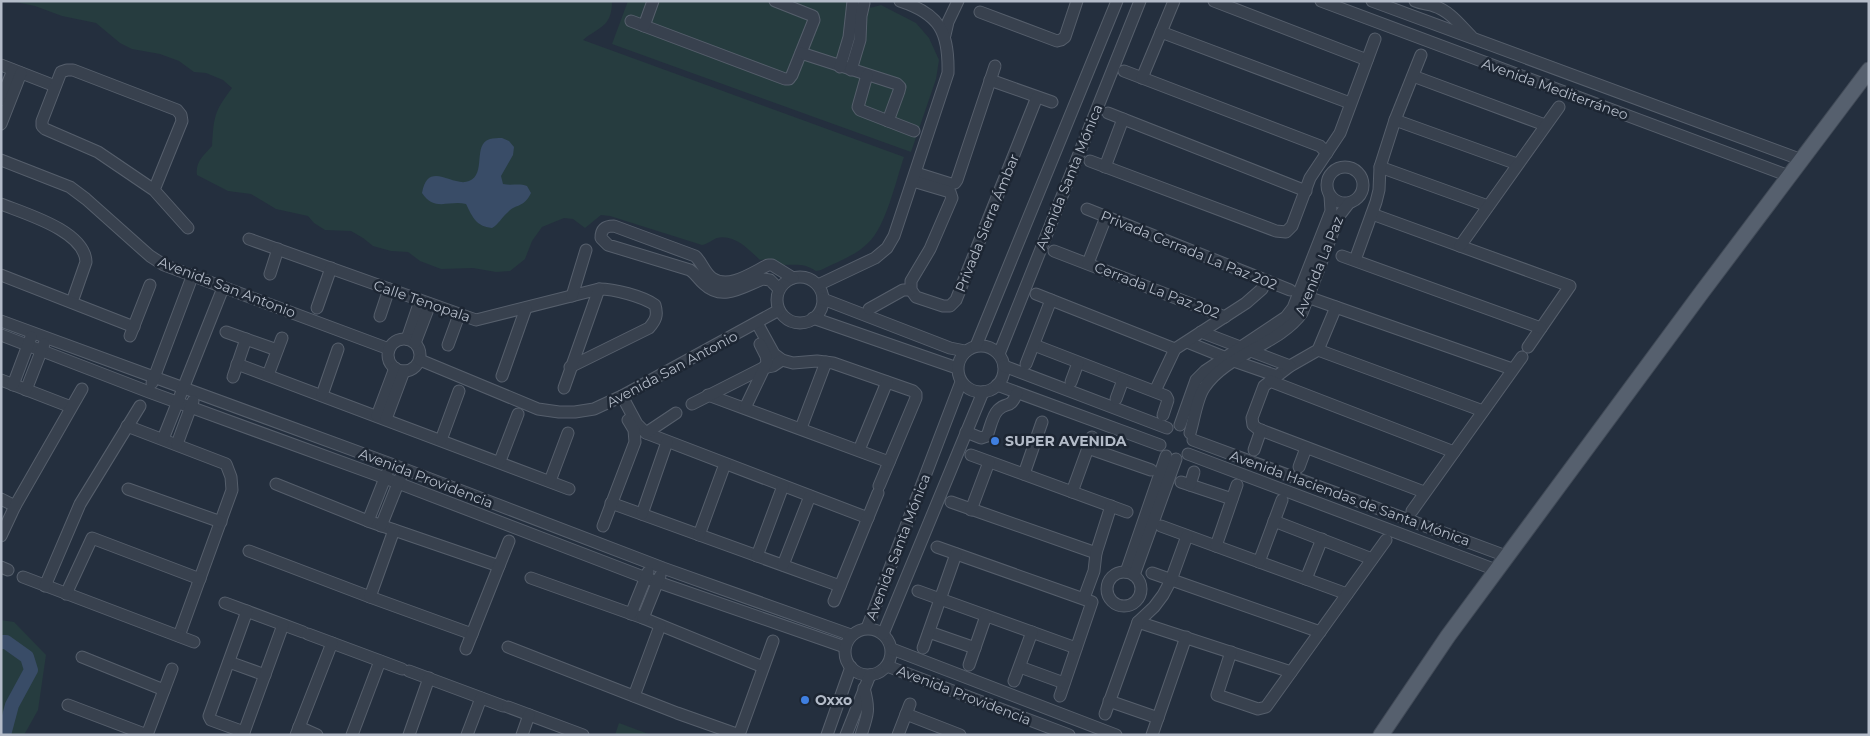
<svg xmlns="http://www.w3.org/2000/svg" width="1870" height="736" font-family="Montserrat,sans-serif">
<rect width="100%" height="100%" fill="#242f3e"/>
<!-- green -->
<g fill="#263c3f">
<path d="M11 1H612C612 27 600 26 583 40L904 157C896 180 886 227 868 243 855 256 837 262 821 270L816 271C804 263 796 265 784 265 774 264 774 258 760 260 749 250 735 234 717 238 712 240 708 244 702 245L610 216 601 215 585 228 573 219 564 218 542 227 532 241 525 259 510 271 496 272 473 268 441 269 420 261 408 252 391 251 373 246 363 238 351 231 325 230 314 223 308 216 276 209 251 194 228 191 197 175C195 162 204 155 212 146 214 116 214 112 232 88L223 80 206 73 194 72 179 61 160 54 132 49 120 43 96 23 62 16 35 6Z"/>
<path d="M628 1H847C861 9 865 10 881 5L916 23 929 38 939 60 936 79 911 152 612 44Z"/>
<path d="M1 620 14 622 46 655 38 710 24 735H1Z"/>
<path d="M619 723 651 735H615Z"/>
</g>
<!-- water -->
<path fill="#394c67" d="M502 138 509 141 514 147 513 155 501 176 503 184C512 186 519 183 527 186L531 193C523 209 516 203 507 213 501 218 499 224 492 228 476 226 473 218 466 204 449 200 434 212 422 193 428 159 453 188 469 181 487 174 472 144 490 139 493 138 498 138 502 138Z"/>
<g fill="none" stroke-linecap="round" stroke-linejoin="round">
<!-- river -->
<path stroke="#394c67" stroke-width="14" d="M1 642H6L27 657 31 670 12 705 4 735"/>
<!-- minor casing -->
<g stroke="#565f6c" stroke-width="13">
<g id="minor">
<path d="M1214 1 1367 60"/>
<path d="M1321 1 1789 176"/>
<path d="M1372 1 1802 160"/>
<path d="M1415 1C1422 4 1428 4 1434 6 1450 11 1460 25 1471 36"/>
<path d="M980 12 1057 41 1061 40 1065 37 1077 1"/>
<path d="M631 21 785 79H789L792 75 814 20 813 16 775 1"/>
<path d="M644 26 653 1"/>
<path d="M1161 32 1350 103"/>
<path d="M945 35 948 22 958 1"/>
<path d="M801 53 897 84 900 87 899 91 888 121"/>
<path d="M1 65 55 86"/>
<path d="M840 67 849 37 853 1"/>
<path d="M851 70 860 40 861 16 864 3"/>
<path d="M1124 71 1320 146 1327 153"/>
<path d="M867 75 858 107 860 110 914 131"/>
<path d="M1413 76 1545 125"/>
<path d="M1142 78 1174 1"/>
<path d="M990 80 1052 102"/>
<path d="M1 100 13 70"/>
<path d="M1108 113 1306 191"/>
<path d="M1395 120 1517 164"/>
<path d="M1 124 21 73"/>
<path d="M1 160 70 187 86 199 150 256 164 265 389 349"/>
<path d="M1090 161 1276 231 1286 232 1292 226 1310 178 1340 133 1375 39"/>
<path d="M1105 167 1123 119"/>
<path d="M1380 167 1488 206"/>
<circle cx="1345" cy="185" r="18"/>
<path d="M916 173 951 184 955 183 957 180 995 66"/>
<path d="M913 181 950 192 952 198 930 249 911 281V290L916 297 943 306H950L956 300 1037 97"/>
<path d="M154 190 182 121 181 115 177 110 73 70H67L61 72 42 121V126L45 129 98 152 154 190 188 228"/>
<path d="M1 204C26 214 85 231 86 262L72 302"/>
<path d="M1087 209 1290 290"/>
<path d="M1372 214 1570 286 1528 347"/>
<path d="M249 239 476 320 599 289C614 289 642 296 655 305 658 315 656 320 649 328L570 367"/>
<path d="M1460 246 1559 107"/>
<path d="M1054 251 1225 317"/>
<path d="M1342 256 1541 328"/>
<path d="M1355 260 1376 202 1379 190 1380 167 1395 120 1421 55"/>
<path d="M1088 263 1106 217"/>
<path d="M270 274 278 249"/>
<path d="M1 275 134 327"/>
<circle cx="800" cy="300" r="23"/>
<path d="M818 285 875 258 887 248 894 236 948 73C949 32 940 14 900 1"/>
<path d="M779 289 770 280 763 279C744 286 723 302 704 284 698 279 696 274 690 270L608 245 601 238C601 229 605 226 614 226L695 256C702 262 704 272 712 278 729 290 753 272 768 265H772L793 278"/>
<path d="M1036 294 1175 349"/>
<path d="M572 296 586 250"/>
<path d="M823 299 950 348 965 351"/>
<path d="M1313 299 1512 369"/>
<path d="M1336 307 1318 350 1290 366 1264 386 1252 418 1253 425 1258 429 1424 492"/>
<path d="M317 308 331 268"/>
<path d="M869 309 903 290H911"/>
<path d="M380 316 389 289"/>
<path d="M813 318 957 368"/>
<path d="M1 321 391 464 663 568 851 635"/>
<path d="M757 323 774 354 782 360 793 363 817 361 833 363 913 391 916 394V398L879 486"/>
<path d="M226 332 277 350"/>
<path d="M1201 332 1290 366"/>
<path d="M1 335 149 392 385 478 646 578 845 647"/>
<path d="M130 336 150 285"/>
<path d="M407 339 420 301"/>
<circle cx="404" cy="355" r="16"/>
<path d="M1187 342 1234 361 1277 376"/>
<path d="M415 343 430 304"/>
<path d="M448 345 459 315"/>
<path d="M1034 345 1166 396 1168 400 1163 415"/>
<circle cx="981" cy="369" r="23"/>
<path d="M976 346 1117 1"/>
<path d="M1318 350 1483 411"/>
<path d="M999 354 1140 1"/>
<path d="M420 360 538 409 559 412H575L594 409 622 396 779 310"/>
<path d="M237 364 569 489"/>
<path d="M1026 364 1051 300"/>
<path d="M1004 366 1167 428"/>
<path d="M268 375 282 338"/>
<path d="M502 376 526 308"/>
<path d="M233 377 246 339"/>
<path d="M1 380 71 407"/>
<path d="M1270 381 1454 452"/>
<path d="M1071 382 1078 363"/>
<path d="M152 383 192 277"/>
<path d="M13 385 31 337"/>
<path d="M997 385 1160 445"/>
<path d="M564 388 599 289"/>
<path d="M26 390 44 344"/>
<path d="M1155 391 1175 349 1246 303 1262 289 1266 281"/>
<path d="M322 395 338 349"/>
<path d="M708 395 889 462"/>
<path d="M622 396 637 424 646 433 868 518"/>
<path d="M1116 399 1123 380"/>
<path d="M692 404 763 368 773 366 782 360"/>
<path d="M745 408 767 362 766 356 760 344"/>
<path d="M377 416 395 368"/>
<path d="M386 419 404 371"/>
<path d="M1180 425 1196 380 1205 371 1286 317 1293 308 1331 211 1330 196"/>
<path d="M127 426 226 464 231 477 232 490 179 636"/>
<path d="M801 428 826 362"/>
<path d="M966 432 981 438 987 436C990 429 992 416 998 410 1007 401 1010 410 1017 393"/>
<path d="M646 433 676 413"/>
<path d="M1190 433C1194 420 1197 398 1204 388 1226 354 1279 345 1302 313L1339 216 1349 203"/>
<path d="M163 439 223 288"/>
<path d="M441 440 459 391"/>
<path d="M1193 440 1506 556"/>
<path d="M177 444 193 401"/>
<path d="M1088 448 1151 470"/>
<path d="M859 450 887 382"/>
<path d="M1254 450 1261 430"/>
<path d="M1188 454 1496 570"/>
<path d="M971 455 1127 512"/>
<path d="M500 461 518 414"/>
<path d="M1299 467 1306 448"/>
<path d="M1024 474 1042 422"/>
<path d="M550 481 568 433"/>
<path d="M1181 482 1232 499"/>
<path d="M276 484 368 521 499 566"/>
<path d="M1190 485 1194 472"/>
<path d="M128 489 221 522"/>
<path d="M1072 492 1092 437"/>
<path d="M1 499 15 506"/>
<path d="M951 502 1096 553"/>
<path d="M611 503 840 586"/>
<path d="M971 510 989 462"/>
<path d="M1412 511 1522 357"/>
<path d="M642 514 667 442"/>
<path d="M368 521 387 473"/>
<path d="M1274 521 1372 559"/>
<path d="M381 526 401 476"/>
<path d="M603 526 635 442 634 430 628 420"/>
<path d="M1161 526 1347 594"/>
<path d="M699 535 725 464"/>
<path d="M1 536 15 506 82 389"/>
<path d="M1216 546 1237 485"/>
<path d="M937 547 1092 602 1060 696"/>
<path d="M249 551 370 597 472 634"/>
<path d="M757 556 783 486"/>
<path d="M1259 562 1282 500"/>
<path d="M783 565 810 496"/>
<path d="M1 567 8 570"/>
<path d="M1126 572 1166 456"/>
<circle cx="1124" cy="589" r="17"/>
<path d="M1152 573 1320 632"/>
<path d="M1134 575 1176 459"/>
<path d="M23 577 194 642"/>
<path d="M531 578 643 618 763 667"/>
<path d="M1306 579 1322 539"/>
<path d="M45 586 80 504 140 406"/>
<path d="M918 591 1076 648"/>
<path d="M66 594 92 538 200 579"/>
<path d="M370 597 394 530"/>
<path d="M1084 598 1094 571 1096 553 1111 506"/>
<path d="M834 601 878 493"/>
<path d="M225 603 303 632"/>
<path d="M631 614 648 572"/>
<path d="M643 618 660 576"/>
<path d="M1138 622 1291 672"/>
<path d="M867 628 961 382"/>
<circle cx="868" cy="652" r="23"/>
<path d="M929 632 975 648"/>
<path d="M308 634 402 669"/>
<path d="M883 634 983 392"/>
<path d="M508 647 677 713 739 735 773 641"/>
<path d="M923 648 956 554"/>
<path d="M466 649 509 541"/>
<path d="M892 649 1116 735"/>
<path d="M1231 652 1217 695 1258 709 1266 707 1386 540"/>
<path d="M82 657 164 690"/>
<path d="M229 662 265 675"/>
<path d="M969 665 986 616"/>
<path d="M887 666 1069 735"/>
<path d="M1020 667 1064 683"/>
<path d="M409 671 503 706"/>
<path d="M1014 681 1032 632"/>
<path d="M634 696 660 626"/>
<path d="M1109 701 1158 718"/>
<path d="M68 705 147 735"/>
<path d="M508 707 583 735"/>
<path d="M906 714 960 735"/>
<path d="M1105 714 1138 622 1154 607 1163 595 1171 580 1187 536"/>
<path d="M299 727 317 735"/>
<path d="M244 732 211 720 209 716 247 611"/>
<path d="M147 735 172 669"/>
<path d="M243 735 283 625"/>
<path d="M296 735 332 643"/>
<path d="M352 735 380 661"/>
<path d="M409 735 429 678"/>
<path d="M467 735 481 698"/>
<path d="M522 735 529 715"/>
<path d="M827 735 851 667"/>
<path d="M846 735 870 675"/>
<path d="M861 735C868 714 870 710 864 688"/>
<path d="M898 735 910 704"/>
<path d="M1152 735 1186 637"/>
</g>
</g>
<!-- major casing -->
<g stroke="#414a57" stroke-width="17">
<path id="major" d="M1381 735 1448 636 1702 292 1869 70"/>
</g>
<!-- minor -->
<use href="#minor" stroke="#38414e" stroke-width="11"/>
<!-- major -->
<use href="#major" stroke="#56606e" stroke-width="15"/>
</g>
<!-- markers -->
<g fill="#3f7fe0" stroke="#1d2633" stroke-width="2">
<circle cx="995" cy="441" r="5"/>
<circle cx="805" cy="700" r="5"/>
</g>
<g text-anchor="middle" stroke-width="5" stroke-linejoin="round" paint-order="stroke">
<!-- street labels -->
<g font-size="14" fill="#b4bcc9" stroke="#1d2633">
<text transform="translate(1555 89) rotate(20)" y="5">Avenida Mediterráneo</text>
<text transform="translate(1069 177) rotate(-68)" y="5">Avenida Santa Mónica</text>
<text transform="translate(987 223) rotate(-68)" y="5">Privada Sierra Ámbar</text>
<text transform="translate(1189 250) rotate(22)" y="5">Privada Cerrada La Paz 202</text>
<text transform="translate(1319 266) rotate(-68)" y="5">Avenida La Paz</text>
<text transform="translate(227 287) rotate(21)" y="5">Avenida San Antonio</text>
<text transform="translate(1157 290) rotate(21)" y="5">Cerrada La Paz 202</text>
<text transform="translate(422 301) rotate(19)" y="5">Calle Tenopala</text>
<text transform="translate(672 369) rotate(-28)" y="5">Avenida San Antonio</text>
<text transform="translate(426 478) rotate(21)" y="5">Avenida Providencia</text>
<text transform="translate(1350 498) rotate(20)" y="5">Avenida Haciendas de Santa Mónica</text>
<text transform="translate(898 547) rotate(-69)" y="5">Avenida Santa Mónica</text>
<text transform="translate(964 695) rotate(21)" y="5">Avenida Providencia</text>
</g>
<!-- poi labels -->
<g font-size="14" font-weight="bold" fill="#b4bcc9" stroke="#1d2633" text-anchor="start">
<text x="1005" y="446">SUPER AVENIDA</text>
<text x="815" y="705">Oxxo</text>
</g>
</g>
<!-- border -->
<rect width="1870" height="736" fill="none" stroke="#b4bcc9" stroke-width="5"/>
</svg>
